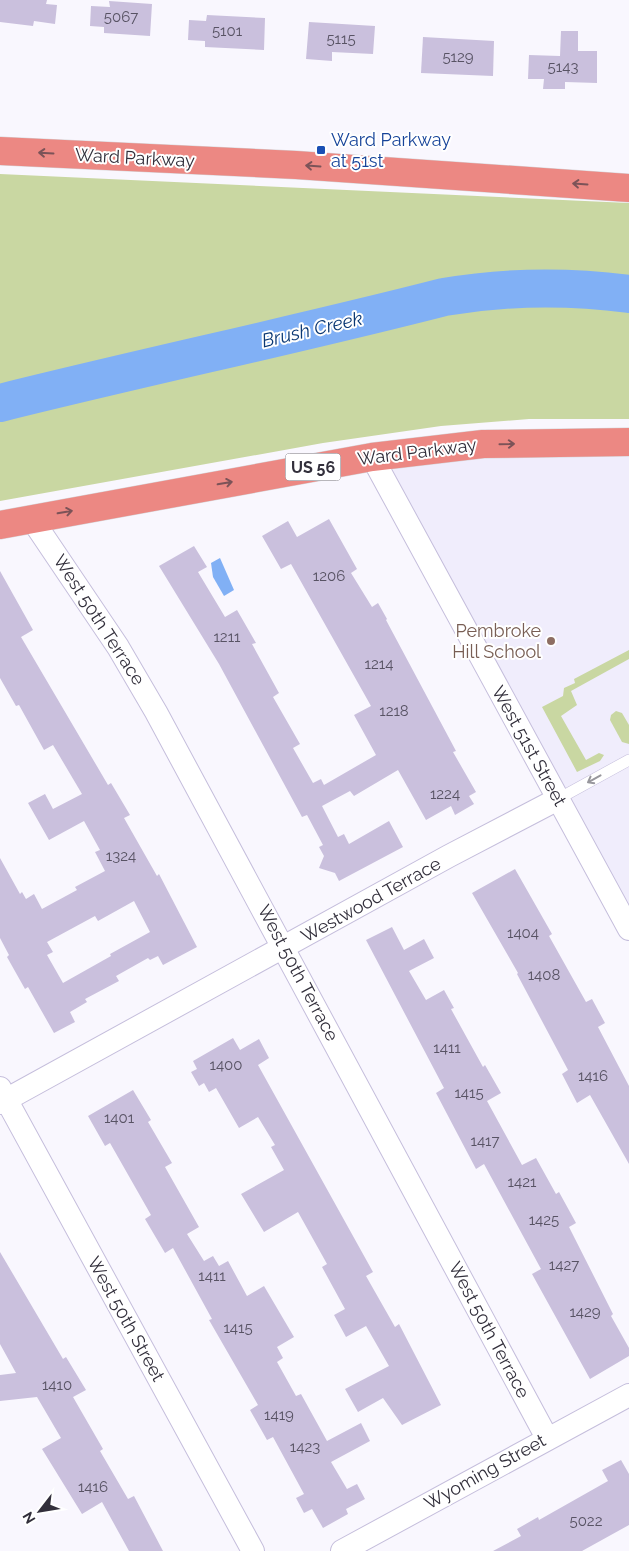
<svg xmlns="http://www.w3.org/2000/svg" width="629" height="1551" font-family="Raleway,sans-serif">
<rect width="100%" height="100%" fill="#f9f7fe"/>
<!-- built -->
<path fill="#f0edfc" d="M629 442V936L390 471 407 464Z"/>
<!-- green -->
<g fill="#c9d7a2">
<path d="M0 174 629 203V419H529L441 426 323 443 0 501Z"/>
<path d="M629 650V659L571 691 577 705 561 716 586 760 599 753 604 755 600 761 577 772 542 707 563 696 564 688 575 683 574 679Z"/>
<path d="M616 711 622 713 629 725V744L622 742 610 720 611 715Z"/>
</g>
<!-- water -->
<path fill="#81b0f5" d="M220 558 234 590 224 596 213 577 211 563Z"/>
<g fill="none" stroke-linecap="round" stroke-linejoin="round">
<!-- river -->
<path stroke="#81b0f5" stroke-width="38" d="M0 403C148 366 296 335 444 297 503 287 569 286 629 294"/>
</g>
<!-- building -->
<g fill="#cac0dd" fill-rule="evenodd">
<path d="M0 0H47L46 4 57 5 55 24 34 21 33 26 0 22Z"/>
<path d="M109 1 152 4 150 36 104 33V27L90 26 91 6 110 7Z"/>
<path d="M207 15 265 18 264 50 205 47V41L188 40 189 20 206 21Z"/>
<path d="M309 22 375 26 373 54 332 52V61L306 59Z"/>
<path d="M561 31H578V51H597V83L565 82V89H543L544 79H528L529 55 560 56Z"/>
<path d="M423 37 494 41 493 76 421 73Z"/>
<path d="M329 519 357 569 351 573 372 607 378 603 387 619 386 620 456 751 453 752 476 792 469 796 474 804 455 815 451 806 426 820 398 770 354 796 350 791 322 806 338 837 344 834 349 844 389 821 403 847 339 881 335 873 319 868 324 856 319 847 323 845 307 815 302 817 219 664 159 566 194 546 207 567 198 572 225 617 237 610 256 643 252 644 279 693 273 697 300 744 293 748 313 783 321 779 324 785 376 755 354 715 371 706 291 564 281 569 262 536 288 521 297 537Z"/>
<path d="M0 571 33 630 21 637 108 785 111 783 130 815 124 818 157 876 159 874 197 947 163 965 158 956 150 960 148 958 116 976 119 981 85 999 87 1002 70 1012 75 1022 54 1033 28 987 25 989 7 957 9 955 0 938V858L20 894 22 892 26 899 34 894 42 909 77 890 75 887 105 871 95 852 100 850 84 821 49 840 28 803 45 794 53 809 82 794 53 745 44 750 19 705 16 706 0 678ZM134 901 150 932 110 954 111 956 63 983 47 955 53 952 47 942 95 916 98 921Z"/>
<path d="M515 869 552 934 549 936 586 1002 592 999 605 1023 598 1027 629 1086V1164L590 1095 577 1103 562 1074 568 1070 517 974 518 973 472 893Z"/>
<path d="M392 927 404 950 424 939 434 958 409 971 426 1000 444 990 454 1008 451 1009 483 1067 485 1065 501 1093 487 1101 522 1165 536 1158 556 1194 559 1192 576 1223 569 1227 613 1314 611 1316 629 1348V1356L590 1379 532 1274 541 1269 484 1164 476 1169 457 1133 436 1093 444 1088 366 940Z"/>
<path d="M233 1038 240 1050 259 1039 269 1058 258 1065 373 1272 366 1276 395 1327 399 1324 441 1405 402 1425 383 1398 358 1412 345 1389 389 1366 366 1326 346 1337 334 1315 345 1309 322 1267 327 1264 298 1212 264 1232 241 1194 284 1170 271 1147 275 1145 258 1117 239 1128 216 1088 209 1092 204 1083 199 1086 191 1072 197 1069 193 1061Z"/>
<path d="M133 1090 151 1120 148 1122 172 1163 165 1167 199 1227 187 1234 204 1261 213 1256 219 1266 228 1261 247 1296 264 1286 294 1337 277 1347 283 1358 277 1362 296 1396 301 1394 327 1441 361 1423 370 1441 331 1462 347 1489 357 1484 365 1499 346 1509 348 1514 323 1528 312 1509 304 1513 296 1498 304 1494 273 1437 267 1440 250 1410 258 1405 209 1320 212 1319 173 1248 165 1253 145 1219 151 1215 110 1143 105 1146 88 1116Z"/>
<path d="M0 1252 63 1359 66 1357 86 1390 73 1397 103 1449 100 1451 128 1499 134 1496 163 1551H129L102 1502 82 1514 42 1449 61 1438 37 1397 0 1401V1375L16 1373 0 1344Z"/>
<path d="M621 1460 629 1474V1525L582 1551H493L521 1536 517 1529 538 1517 539 1520 608 1481 602 1470Z"/>
</g>
<g fill="none" stroke-linecap="round" stroke-linejoin="round">
<!-- lane casing -->
<g stroke="#c5bedc" stroke-width="12">
<path id="lane" d="M558 799 629 760"/>
</g>
<!-- street casing -->
<g stroke="#c5bedc" stroke-width="24">
<g id="street">
<path d="M372 457 629 929"/>
<path d="M31 518 118 647 156 712 547 1438"/>
<path d="M0 1088 253 1551"/>
<path d="M0 1103 449 856 558 799"/>
<path d="M342 1551 629 1395"/>
</g>
</g>
<!-- highway casing -->
<g stroke="#d6d5d8" stroke-width="29">
<g id="highway">
<path d="M0 151 296 165 629 188"/>
<path d="M0 525 372 457 483 444 629 442"/>
</g>
</g>
<!-- lane -->
<use href="#lane" stroke="#fff" stroke-width="11"/>
<!-- street -->
<use href="#street" stroke="#fff" stroke-width="22"/>
<!-- highway -->
<use href="#highway" stroke="#ec8883" stroke-width="28"/>
</g>
<!-- one-way arrows -->
<defs><path id="oneway-shaft" d="M-6 0H5M1.5-3L5.5 0L1.5 3" fill="none" stroke-width="1.6" stroke-linecap="round" stroke-linejoin="round" transform="scale(1.25)"/></defs>
<g stroke="#7c5358">
<use href="#oneway-shaft" transform="translate(46 153) rotate(-177)"/>
<use href="#oneway-shaft" transform="translate(313 166) rotate(-176)"/>
<use href="#oneway-shaft" transform="translate(580 184) rotate(-176)"/>
<use href="#oneway-shaft" transform="translate(507 444) rotate(-1)"/>
<use href="#oneway-shaft" transform="translate(225 483) rotate(-10)"/>
<use href="#oneway-shaft" transform="translate(65 512) rotate(-10)"/>
</g>
<use stroke="#98979d" href="#oneway-shaft" transform="translate(594 779) rotate(151)"/>
<!-- markers -->
<rect fill="#1a4fb4" stroke="#fff" stroke-width="2" x="316" y="145" width="10" height="10" rx="2.5"/>
<circle fill="#8d6e63" stroke="#fff" stroke-width="2" cx="551" cy="641" r="5"/>
<g text-anchor="middle" stroke-width="4" stroke-linejoin="round" paint-order="stroke">
<!-- number labels -->
<g font-size="15" fill="#585364">
<text x="121" y="22">5067</text>
<text x="227" y="36">5101</text>
<text x="341" y="44">5115</text>
<text x="458" y="62">5129</text>
<text x="563" y="72">5143</text>
<text x="329" y="581">1206</text>
<text x="227" y="642">1211</text>
<text x="379" y="669">1214</text>
<text x="394" y="716">1218</text>
<text x="445" y="799">1224</text>
<text x="121" y="861">1324</text>
<text x="523" y="938">1404</text>
<text x="544" y="980">1408</text>
<text x="447" y="1053">1411</text>
<text x="226" y="1070">1400</text>
<text x="593" y="1081">1416</text>
<text x="469" y="1098">1415</text>
<text x="119" y="1123">1401</text>
<text x="485" y="1146">1417</text>
<text x="522" y="1187">1421</text>
<text x="544" y="1225">1425</text>
<text x="564" y="1270">1427</text>
<text x="212" y="1281">1411</text>
<text x="585" y="1317">1429</text>
<text x="238" y="1333">1415</text>
<text x="57" y="1390">1410</text>
<text x="279" y="1420">1419</text>
<text x="305" y="1452">1423</text>
<text x="93" y="1492">1416</text>
<text x="586" y="1526">5022</text>
</g>
<!-- shield labels -->
<rect fill="#fff" stroke="#706d76" stroke-width="1" x="285.5" y="453.5" width="55" height="27" rx="4"/>
<g font-size="16" font-weight="bold" fill="#322f3b">
<text x="313" y="473">US 56</text>
</g>
<!-- transit labels -->
<g font-size="18" fill="#164399" stroke="#fff" text-anchor="start">
<text x="331" y="146">Ward Parkway<tspan x="331" dy="21">at 51st</tspan></text>
</g>
<!-- street labels -->
<g font-size="18" fill="#322f3b" stroke="#fff">
<text transform="translate(135 158) rotate(3)" y="6">Ward Parkway</text>
<text transform="translate(417 452) rotate(-7)" y="6">Ward Parkway</text>
<text transform="translate(99 620) rotate(57)" y="6">West 50th Terrace</text>
<text transform="translate(529 746) rotate(61)" y="6">West 51st Street</text>
<text transform="translate(371 900) rotate(-29)" y="6">Westwood Terrace</text>
<text transform="translate(298 973) rotate(62)" y="6">West 50th Terrace</text>
<text transform="translate(126 1319) rotate(61)" y="6">West 50th Street</text>
<text transform="translate(489 1330) rotate(62)" y="6">West 50th Terrace</text>
<text transform="translate(485 1472) rotate(-29)" y="6">Wyoming Street</text>
</g>
<!-- education labels -->
<g font-size="18" fill="#785e54" stroke="#fff" text-anchor="end">
<text x="541" y="637">Pembroke<tspan x="541" dy="21">Hill School</tspan></text>
</g>
<!-- water labels -->
<g font-size="19" font-style="italic" fill="#0a3773" stroke="#fff">
<text transform="translate(312 329) rotate(-13)" y="7">Brush Creek</text>
</g>
</g>
<!-- north arrow -->
<g transform="translate(40 1511) rotate(239)" stroke="#ffffff" stroke-width="4" paint-order="stroke">
<path d="M0-4L9 19L0 12L-9 19Z" fill="#322f3b"/>
<text y="-8" font-size="14" font-weight="bold" text-anchor="middle" fill="#322f3b">N</text>
</g>
</svg>
